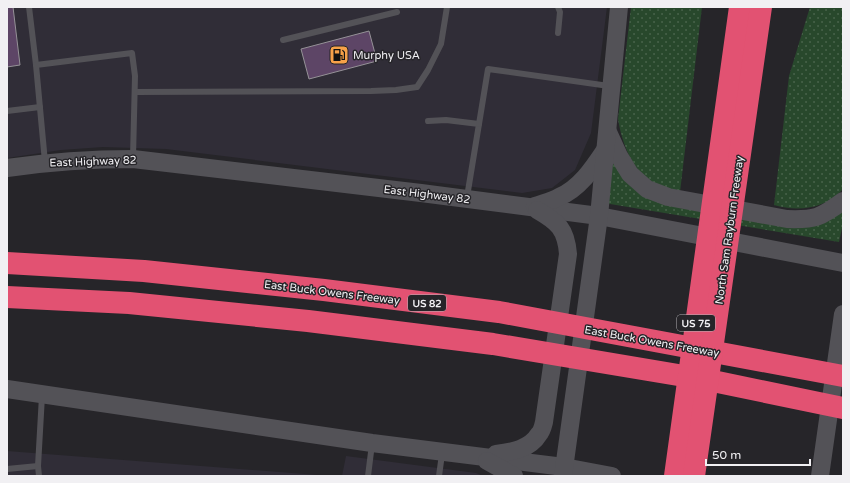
<svg xmlns="http://www.w3.org/2000/svg" width="850" height="483" font-family="'Varela Round',sans-serif">
<defs>
<pattern id="grass-dots" width="8" height="8" patternUnits="userSpaceOnUse"><rect width="8" height="8" fill="#28482c"/><path d="M2 2h.1M6 6h.1" fill="none" stroke="#48634b" stroke-width="1.8" stroke-linecap="round"/></pattern>
</defs>
<rect width="100%" height="100%" fill="#262529"/>
<!-- built -->
<g fill="#302d37">
<path d="M7 7H607L591 133 575 170 552 188 522 193 166 149 103 147 61 150 7 158Z"/>
<path d="M7 451 330 476H7Z"/>
<path d="M346 456 476 473 483 476H342Z"/>
</g>
<!-- grass -->
<g fill="url(#grass-dots)">
<path d="M631 7H702L680 192C672 189 663 187 656 184 632 172 622 143 618 119Z"/>
<path d="M810 7H843V189C826 209 798 212 774 205L789 76Z"/>
<path d="M609 158 641 188 775 219 843 205V224L839 242 604 203Z"/>
</g>
<!-- building -->
<g fill="#5d4566" stroke="#959297">
<path d="M7 7H13L20 65 7 67Z"/>
<path d="M369 31 377 61 309 79 301 49Z"/>
</g>
<g fill="none" stroke-linecap="round" stroke-linejoin="round">
<!-- lane -->
<g stroke="#535257" stroke-width="6">
<path d="M29 7 36 65"/>
<path d="M558 7 560 12 558 33"/>
<path d="M283 40 397 12"/>
<path d="M135 92 371 91 396 90 417 87 428 70 441 44 447 7"/>
<path d="M7 111 40 107"/>
<path d="M428 121 446 120 479 124 467 197"/>
<path d="M479 124 488 69 609 86"/>
<path d="M45 162 36 65 132 53 135 76 133 157"/>
<path d="M7 469 38 466"/>
<path d="M39 476 38 466 42 396"/>
<path d="M368 476 372 444"/>
<path d="M439 476 442 454"/>
</g>
<!-- secondary -->
<g stroke="#535257" stroke-width="18">
<path d="M608 132 619 156 630 174 647 189 668 197 787 219C815 220 820 218 843 201"/>
<path d="M7 168C49 162 91 159 133 159L421 193 599 216 843 263"/>
<path d="M535 206C543 203 552 201 559 197 580 188 593 168 605 150"/>
<path d="M7 389 372 443 564 467 612 476"/>
<path d="M496 454C512 452 530 449 539 434 542 431 543 426 544 422L568 254C566 229 558 222 537 210"/>
<path d="M487 461 514 476"/>
<path d="M563 476 599 216 619 7"/>
<path d="M820 476 843 314"/>
</g>
<!-- highway -->
<g stroke="#e25272" stroke-width="22">
<path d="M7 263 144 271 324 290 499 312 843 376"/>
<path d="M7 297 129 303 308 321 493 344 708 380 843 408"/>
<path d="M675 476 740 7"/>
<path d="M694 476 761 7"/>
</g>
</g>
<!-- icons -->
<defs>
<g id="fuel-square" transform="scale(1)"><rect x="-9" y="-9" width="18" height="18" rx="4" fill="#f7a149" stroke="#262529"/><path d="M-5.5-6h7V0h2V4h1.3V-2.5L3-4.5l.8-.8L6-3V5H2.5V1h-1V6h-7ZM-4.2-4.7v3.2H.2V-4.7Z" fill="#111"/></g>
</defs>
<g fill-rule="evenodd">
<use href="#fuel-square" x="339" y="55"/>
</g>
<g text-anchor="middle" stroke-width="3" stroke-linejoin="round" paint-order="stroke">
<!-- shield labels -->
<g fill="#262529" stroke="#b4b3b6" stroke-width="1">
<rect x="408" y="295" width="38" height="16" rx="3"/>
<rect x="677" y="315" width="38" height="16" rx="3"/>
</g>
<g font-size="10" font-weight="bold" fill="#f1f0f3">
<text x="427" y="307">US 82</text>
<text x="696" y="327">US 75</text>
</g>
<!-- poi labels -->
<g font-size="11" fill="#f1f0f3" stroke="#262529" text-anchor="start">
<text x="353" y="59">Murphy USA</text>
</g>
<!-- street labels -->
<g font-size="11" fill="#f1f0f3" stroke="#262529">
<text transform="translate(93 161) rotate(-2)" y="4">East Highway 82</text>
<text transform="translate(427 194) rotate(7)" y="4">East Highway 82</text>
<text transform="translate(729 230) rotate(-82)" y="4">North Sam Rayburn Freeway</text>
<text transform="translate(332 292) rotate(7)" y="4">East Buck Owens Freeway</text>
<text transform="translate(652 341) rotate(10)" y="4">East Buck Owens Freeway</text>
</g>
</g>
<!-- border -->
<rect width="850" height="483" fill="none" stroke="#f1f0f3" stroke-width="16"/>
<!-- scale -->
<path d="M706 459v6h104v-6" fill="none" stroke="#f1f0f3" stroke-width="2"/>
<text x="712" y="459" font-size="12" fill="#f1f0f3" stroke="#262529" stroke-width="3" paint-order="stroke">50 m</text>
</svg>
